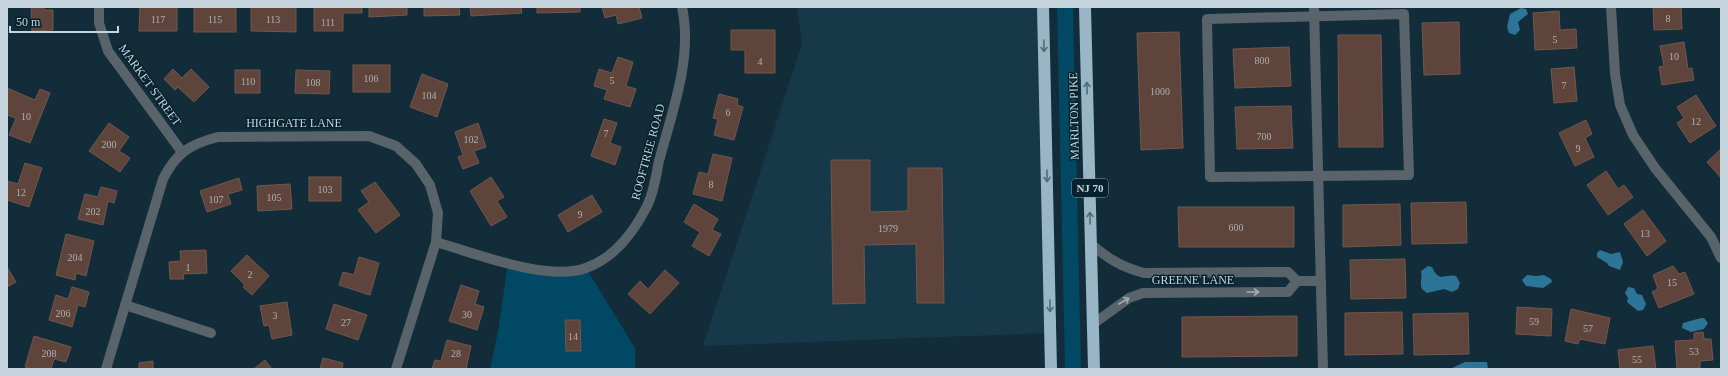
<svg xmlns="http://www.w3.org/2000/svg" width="1728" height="376" font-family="Georgia,serif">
<rect width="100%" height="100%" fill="#122c39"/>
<!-- built -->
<path fill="#163848" d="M797 7H1043L1051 333 703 346 802 44Z"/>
<!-- green -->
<g fill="#004864">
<path d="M1057 7H1073L1081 369H1065Z"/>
<path d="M508 263 538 269 586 268 635 348V369H490L498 331Z"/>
</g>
<!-- water -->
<g fill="#2c7598">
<path d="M1521 8 1526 9 1528 14 1518 22 1520 30 1515 35 1509 33 1507 27 1510 14Z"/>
<path d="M1600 250 1611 254 1620 252 1623 262 1620 270 1609 266 1607 263 1597 257V253Z"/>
<path d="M1428 266 1432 267C1440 284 1444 273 1456 276L1460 283 1458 289 1452 292 1444 289 1427 293 1422 289C1419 282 1423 278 1421 271Z"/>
<path d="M1527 275 1536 276 1544 275 1551 279 1552 282 1543 288 1526 286 1522 280Z"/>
<path d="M1628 287 1634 288 1637 294 1642 295 1646 304 1643 310 1638 311 1627 302 1628 298 1625 293Z"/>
<path d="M1701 318H1704L1708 323 1704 329 1691 332 1682 328 1683 323Z"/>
<path d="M1465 362H1487L1488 369H1450Z"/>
</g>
<!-- building -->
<g fill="#5e443a" stroke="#72574d">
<path d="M31 7H44V10H53V30L32 31Z"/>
<path d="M140 7H177V31H139Z"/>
<rect x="194" y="7" width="42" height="25"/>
<path d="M251 7H296V32L251 31Z"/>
<path d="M331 7H362V13H343V31H314V8Z"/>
<path d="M369 7H407V15L369 17Z"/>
<path d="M424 7H459L460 15 424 16Z"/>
<path d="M470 7H521L522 13 471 16Z"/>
<path d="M537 7H580V12L537 13Z"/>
<path d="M602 7H639L642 18 618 24 616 15 605 18Z"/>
<path d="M1653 7H1681L1682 29 1654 30Z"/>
<path d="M1559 11 1560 30 1576 29 1577 48 1535 50 1533 13Z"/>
<path d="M1459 22 1460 74 1424 75 1422 23Z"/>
<path d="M731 30H775V73H745V50H731Z"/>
<path d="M1179 32 1183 148 1141 150 1137 33Z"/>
<path d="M1338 35H1381L1383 147H1339Z"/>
<path d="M1684 42 1688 69 1692 68 1694 80 1662 85 1659 67 1664 66 1660 46Z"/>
<path d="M1289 47 1291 86 1235 88 1233 49Z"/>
<path d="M618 57 633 62 626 86 636 89 630 107 604 99 607 90 594 86 599 69 612 73Z"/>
<rect x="353" y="65" width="37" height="27"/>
<path d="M1574 67 1577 101 1554 103 1551 69Z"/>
<path d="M173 69 182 78 191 69 209 87 194 102 178 87 175 90 164 79Z"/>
<rect x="235" y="70" width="25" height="23"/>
<path d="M296 70 330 71 329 94 295 93Z"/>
<path d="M422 74 448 84 437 117 410 107Z"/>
<path d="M7 88 35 100 40 89 50 93 30 143 9 135 16 118 7 115Z"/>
<path d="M719 94 738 99 737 105 743 107 734 140 714 135 718 119 713 118Z"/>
<path d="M1696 95 1716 126 1690 143 1677 123 1684 118 1677 107Z"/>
<path d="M1291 106 1293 148 1237 149 1235 107Z"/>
<path d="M604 119 617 123 610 143 621 147 615 165 591 156Z"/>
<path d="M1586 120 1592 134 1585 138 1594 157 1575 166 1559 133Z"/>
<path d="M109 123 129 137 119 151 130 158 120 172 89 151Z"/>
<path d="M478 123 486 147 474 151 479 163 463 169 458 157 463 155 455 132Z"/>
<path d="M1721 149V178L1707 162Z"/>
<path d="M713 154 732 158 722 201 693 194 699 172 708 174Z"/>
<path d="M831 160H870V212L908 211V168H942L944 303H917L916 244 864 245 865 303 833 304Z"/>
<path d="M25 163 42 168 29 207 7 200V181L18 184Z"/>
<path d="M1606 171 1618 189 1624 185 1633 197 1608 215 1587 185Z"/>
<rect x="309" y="177" width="32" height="24"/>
<path d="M491 177 504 197 497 201 507 217 491 226 470 191Z"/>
<path d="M239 178 242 190 228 194 231 204 207 212 200 191Z"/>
<path d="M375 182 400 215 376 233 358 210 369 202 361 191Z"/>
<path d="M290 184 292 209 258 211 257 186Z"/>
<path d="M101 187 117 191 114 203 108 201 103 225 78 219 85 194 98 197Z"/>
<path d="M592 195 602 212 568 232 558 215Z"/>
<path d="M1466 202 1467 243 1412 244 1411 203Z"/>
<path d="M694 204 718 219 712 230 721 234 709 256 692 246 700 232 684 222Z"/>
<path d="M1400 204 1401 245 1343 247V205Z"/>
<path d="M1178 207H1294V247H1179Z"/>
<path d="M1643 210 1666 241 1647 256 1624 224Z"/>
<path d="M66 234 94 241 86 276 76 273 75 280 56 275Z"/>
<path d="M206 250 207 273 183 274 184 279H170L169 262 181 261 180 251Z"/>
<path d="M247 255 269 276 252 295 243 287 245 285 231 271Z"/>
<path d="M359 257 379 263 370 295 339 285 343 272 354 275Z"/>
<path d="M1405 259 1406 298 1351 299 1350 260Z"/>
<path d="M1673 266 1679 274 1685 272 1694 294 1659 308 1652 292 1658 289 1653 275Z"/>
<path d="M7 267 16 282 7 287Z"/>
<path d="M665 270 679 283 650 314 628 294 640 281 648 289Z"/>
<path d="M461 285 479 291 475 304 484 307 477 330 449 321Z"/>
<path d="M72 287 89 292 85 307 78 305 72 327 49 320 56 295 68 299Z"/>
<path d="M287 302 292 335 272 339 269 325 264 326 260 306Z"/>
<path d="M334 304 367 315 358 340 326 329Z"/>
<path d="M1517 307 1552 309 1551 336 1516 334Z"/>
<path d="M1571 309 1610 318 1605 344 1580 339 1578 344 1565 341Z"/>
<path d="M1402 312 1403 354 1345 355V313Z"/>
<path d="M1468 313 1469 354 1414 355 1413 314Z"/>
<path d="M1297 316V356L1182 357V317Z"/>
<path d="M565 320H580L581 351H566Z"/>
<path d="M1703 332 1704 339H1711L1713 360 1700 361V368L1677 369 1675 341 1694 340V333Z"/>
<path d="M34 336 71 347 66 362 54 359 51 369H33L25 367Z"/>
<path d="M447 340 471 346 466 369H432L435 360 441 361Z"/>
<path d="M1653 346 1656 369H1620L1618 350Z"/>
<path d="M323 358 343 363 342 369H320Z"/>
<path d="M265 360 272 369H254Z"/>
<path d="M153 361V369H139V363Z"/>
</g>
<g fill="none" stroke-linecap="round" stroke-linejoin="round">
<!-- street -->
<g stroke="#58646a" stroke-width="10">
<path d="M99 7V23L108 51 182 152"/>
<path d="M1314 7 1323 369"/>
<path d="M1611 7 1615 74 1620 105 1633 135 1655 168 1711 237 1721 258"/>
<path d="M1404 14 1409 175 1210 177 1207 19Z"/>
<path d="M436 242C473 253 549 282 586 268 614 258 633 233 646 208 654 194 656 175 659 161 672 112 693 58 682 7"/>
<path d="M1091 244C1108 259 1122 267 1144 273L1288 272 1297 281 1288 292 1143 293 1129 298 1093 324"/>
<path d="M1297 281H1321"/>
<path d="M125 305 211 333"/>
<path d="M106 369 163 179C176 153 190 144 218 137L369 136 396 146 416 164 430 185 438 213 436 242 396 369"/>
</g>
<!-- highway -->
<g stroke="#99b6c7" stroke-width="12">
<path d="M1043 7 1051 369"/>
<path d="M1085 7 1094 369"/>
</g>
</g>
<!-- one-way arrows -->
<defs><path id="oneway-shaft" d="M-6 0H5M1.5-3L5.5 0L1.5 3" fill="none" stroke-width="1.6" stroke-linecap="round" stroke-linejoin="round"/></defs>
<g stroke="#506c7a">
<use href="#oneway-shaft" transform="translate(1044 46) rotate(89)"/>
<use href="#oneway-shaft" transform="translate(1087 88) rotate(-91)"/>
<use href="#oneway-shaft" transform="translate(1047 176) rotate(89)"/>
<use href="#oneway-shaft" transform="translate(1090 218) rotate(-91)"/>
<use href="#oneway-shaft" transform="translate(1050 306) rotate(89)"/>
</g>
<g stroke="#a0adb5">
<use href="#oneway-shaft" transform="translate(1253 292)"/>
<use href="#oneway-shaft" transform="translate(1124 301) rotate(-30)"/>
</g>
<g text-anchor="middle" stroke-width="3" stroke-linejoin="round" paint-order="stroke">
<!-- number labels -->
<g font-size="10" fill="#acb1b4">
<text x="1668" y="22">8</text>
<text x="158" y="23">117</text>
<text x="215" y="23">115</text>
<text x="273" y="23">113</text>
<text x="328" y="26">111</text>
<text x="1555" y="43">5</text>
<text x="1674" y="60">10</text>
<text x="1262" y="64">800</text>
<text x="760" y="65">4</text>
<text x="371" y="82">106</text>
<text x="612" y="84">5</text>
<text x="248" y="85">110</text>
<text x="313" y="86">108</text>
<text x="1564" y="89">7</text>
<text x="1160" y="95">1000</text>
<text x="429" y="99">104</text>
<text x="728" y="116">6</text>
<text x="26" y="120">10</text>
<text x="1696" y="125">12</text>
<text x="606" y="137">7</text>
<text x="1264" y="140">700</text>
<text x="471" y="143">102</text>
<text x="109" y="148">200</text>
<text x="1578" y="152">9</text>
<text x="711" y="188">8</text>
<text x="325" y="193">103</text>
<text x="21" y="196">12</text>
<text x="274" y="201">105</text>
<text x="216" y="203">107</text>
<text x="93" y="215">202</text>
<text x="580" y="218">9</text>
<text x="1236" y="231">600</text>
<text x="888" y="232">1979</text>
<text x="1645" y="237">13</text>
<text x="75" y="261">204</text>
<text x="188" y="271">1</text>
<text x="250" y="278">2</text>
<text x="1672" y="286">15</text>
<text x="63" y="317">206</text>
<text x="467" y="318">30</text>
<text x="275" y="319">3</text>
<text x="1534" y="325">59</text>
<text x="346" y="326">27</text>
<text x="1588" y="332">57</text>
<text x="573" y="340">14</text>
<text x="1694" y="355">53</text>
<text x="49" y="357">208</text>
<text x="456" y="357">28</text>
<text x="1637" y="363">55</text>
</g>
<!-- shield labels -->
<rect fill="#07222e" stroke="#8d9fa8" stroke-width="1" x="1072" y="179" width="36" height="18" rx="3"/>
<g font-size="11" font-weight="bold" fill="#c6d5dd">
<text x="1090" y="192">NJ 70</text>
</g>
<!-- street labels -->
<g font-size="12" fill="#c6d5dd" stroke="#07222e">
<text transform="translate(150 85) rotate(54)" y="4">MARKET STREET</text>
<text transform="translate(1074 116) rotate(-91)" y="4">MARLTON PIKE</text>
<text x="294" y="127">HIGHGATE LANE</text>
<text transform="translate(648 152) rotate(-75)" y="4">ROOFTREE ROAD</text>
<text x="1193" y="284">GREENE LANE</text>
</g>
</g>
<!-- border -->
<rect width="1728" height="376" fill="none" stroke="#c6d5dd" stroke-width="16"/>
<!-- scale -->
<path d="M10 26v6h108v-6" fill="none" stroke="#c6d5dd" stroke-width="2"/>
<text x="16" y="26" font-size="12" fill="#c6d5dd" stroke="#07222e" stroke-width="3" paint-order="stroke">50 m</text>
</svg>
